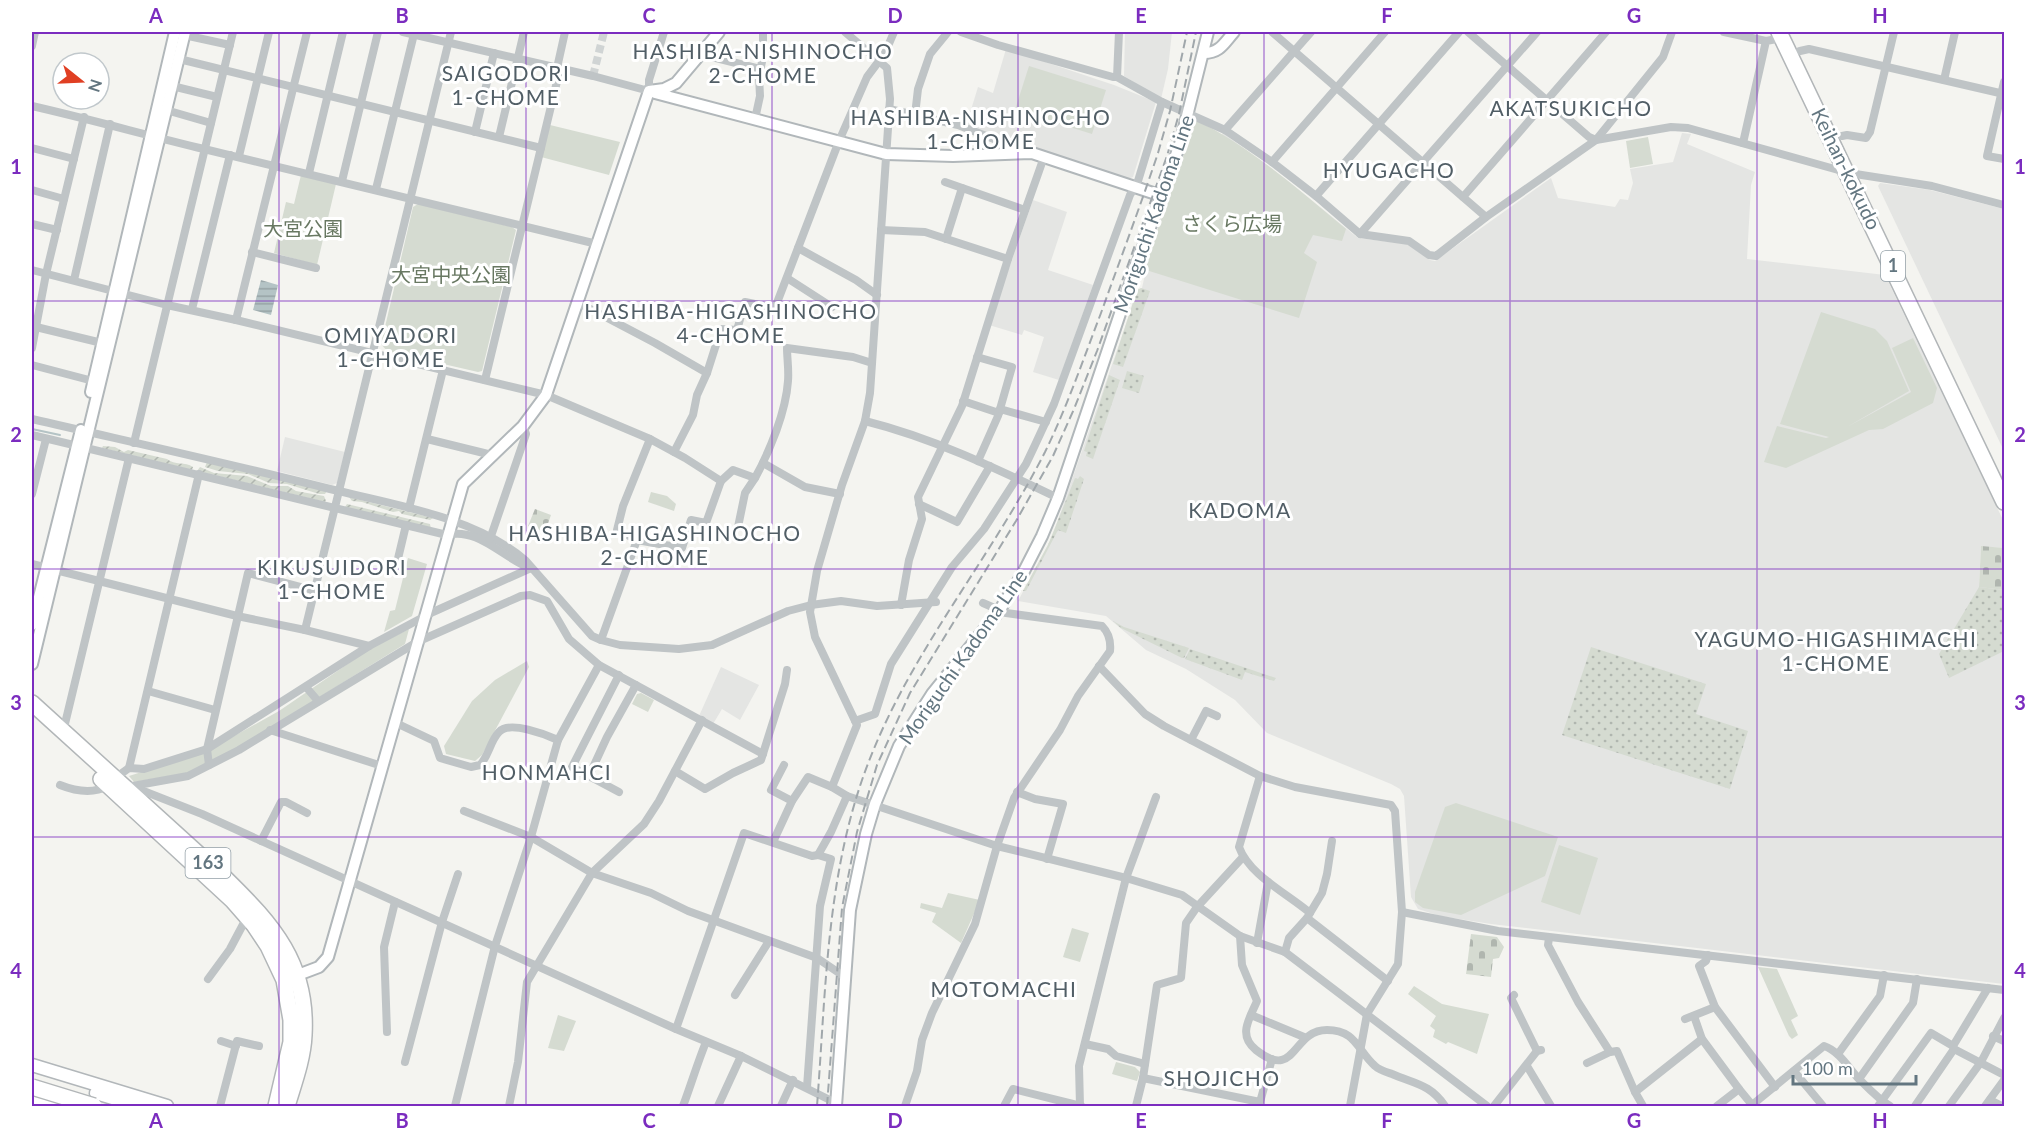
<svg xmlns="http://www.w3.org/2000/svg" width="2036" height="1138" font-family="Lato,'Noto Sans JP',sans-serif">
<defs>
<pattern id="grass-dots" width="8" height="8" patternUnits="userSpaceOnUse" patternTransform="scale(1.5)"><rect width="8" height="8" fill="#d5dbd1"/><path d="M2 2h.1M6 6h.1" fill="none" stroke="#b0b6af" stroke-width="1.8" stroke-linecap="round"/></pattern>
<pattern id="cemetery-stones" width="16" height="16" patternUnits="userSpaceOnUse" patternTransform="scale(1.5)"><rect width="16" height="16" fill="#d5dbd1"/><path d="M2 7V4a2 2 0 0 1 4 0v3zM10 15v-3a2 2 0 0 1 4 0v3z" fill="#b0b6af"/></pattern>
<pattern id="garden-furrows" width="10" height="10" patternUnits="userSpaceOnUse" patternTransform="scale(1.5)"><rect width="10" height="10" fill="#d5dbd1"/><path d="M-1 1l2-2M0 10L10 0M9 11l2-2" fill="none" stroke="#b0b6af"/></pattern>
<pattern id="water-rules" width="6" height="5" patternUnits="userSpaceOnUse" patternTransform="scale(1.5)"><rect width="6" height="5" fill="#b4c3c5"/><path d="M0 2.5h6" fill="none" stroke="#96a3a5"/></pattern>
</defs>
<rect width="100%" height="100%" fill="#f4f4f0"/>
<!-- built -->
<g fill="#e4e5e3">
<path d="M1125 32H1172L1168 69 1161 99 1124 76Z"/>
<path d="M1006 49 1114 85 1156 102 1133 177 1128 179 966 126 978 87 993 93Z"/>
<path d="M1223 133 1288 181 1358 238 1407 244 1430 260 1435 261 1551 178 1558 198 1615 207 1620 199 1628 200 1633 183 1630 169 1673 162 1682 133 1691 134 1687 144 1755 172 1751 185 1747 259 1885 275 2004 522V548L1981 547 1979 586 2004 590V984L1491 924 1440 916 1418 909 1411 897 1404 796 1400 789 1391 784 1267 733 1235 700 1186 669 1146 650 1106 616 1018 601 1052 537 1138 290 1142 288 1146 270 1145 265Z"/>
<path d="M1880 183 1930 190 2004 209V451L1878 186Z"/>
<path d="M1033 200 1067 212 1048 270 1093 285 1059 380 1033 372 1044 337 1024 330 1022 335 989 325Z"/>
<path d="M285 437 345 452 337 483 332 485 277 471Z"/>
<path d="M721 667 759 685 740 720 722 709 713 724 699 716Z"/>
</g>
<!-- grass -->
<g fill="url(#grass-dots)">
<path d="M1141 288 1150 291 1123 367 1113 364 1137 290Z"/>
<path d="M1127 371 1144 376 1139 393 1122 388Z"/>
<path d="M1109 375 1120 380 1093 459 1086 456 1087 452 1084 451Z"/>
<path d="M1080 476 1084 479 1066 533 1058 530 1026 591H1023L1048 545 1075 478 1078 479Z"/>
<path d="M1979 587 2004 590V651L1949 678 1939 654Z"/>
<path d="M1113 621 1124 627 1189 648 1184 658H1182L1121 628Z"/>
<path d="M1591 647 1706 684 1696 714 1748 731 1730 789 1562 735Z"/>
<path d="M1190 649 1276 678 1274 681 1245 672 1242 680 1185 659Z"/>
</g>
<!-- cemetery -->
<g fill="url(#cemetery-stones)">
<path d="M535 509 551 515 545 532 528 526Z"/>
<path d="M1981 546 2004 548V590L1979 587Z"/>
<path d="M1471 934 1497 937 1504 947 1499 958 1493 959 1491 977 1466 974Z"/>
</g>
<!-- park -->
<g fill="#d5dbd1">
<path d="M1029 66 1106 90 1092 134 1015 110Z"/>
<path d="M1196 120C1252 148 1298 189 1346 229L1342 241 1313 235 1304 253 1317 262 1299 318 1146 270 1145 265Z"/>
<path d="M550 125 620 142 609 175 541 157Z"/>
<path d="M1648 137 1653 164 1630 168 1626 141Z"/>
<path d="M301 175 336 184 317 265 274 253 286 202 294 204Z"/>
<path d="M418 204 512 227 516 230 482 371 478 372 387 351 381 344 413 207Z"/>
<path d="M1821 312 1875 329 1887 341 1909 391 1847 427 1911 392 1892 348 1913 338 1937 388 1933 403 1883 429 1869 430 1786 468 1764 462 1777 426 1826 438 1829 437 1780 424Z"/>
<path d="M651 492 667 496 676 504 674 511 648 502Z"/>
<path d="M408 558 427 564 412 616 384 632 390 611 395 610Z"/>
<path d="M409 629 405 644 239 747 187 773 134 782 129 776 207 751 279 711 371 648Z"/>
<path d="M527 661 529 667 482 755 475 761 446 754 444 746 472 701 495 680Z"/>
<path d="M641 693 654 700 648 712 632 704 637 694Z"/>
<path d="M1456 803 1558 837 1545 876 1461 915 1423 908 1415 902V892L1445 807Z"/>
<path d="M1559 845 1598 858 1580 915 1541 902Z"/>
<path d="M948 893 980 900 961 943 932 922 936 913 920 908 921 903 942 908Z"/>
<path d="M1072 928 1089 933 1080 962 1063 957Z"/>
<path d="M1758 967 1777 969 1798 1016 1791 1020 1798 1035 1792 1039 1789 1036Z"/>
<path d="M1414 986 1442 1004 1489 1014 1477 1054 1448 1042 1446 1044 1433 1037 1435 1030 1430 1026 1436 1016 1408 994Z"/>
<path d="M558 1015 576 1021 564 1051 548 1048Z"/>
<path d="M1116 1062 1135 1067 1140 1072 1137 1081 1112 1074Z"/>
</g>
<!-- garden -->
<g fill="url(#garden-furrows)">
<path d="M103 446 115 447 124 452 128 450 167 459C175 466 185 461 193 467L192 470 102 448Z"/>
<path d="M207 462 327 491 325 494H319L287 484 269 483 248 474 218 471 205 467Z"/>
<path d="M200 467 214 473 247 476 271 486H288L296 491 324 496 326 501 325 502 197 471Z"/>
<path d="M349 497 433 518 430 520 402 514 399 511 393 512 362 502 352 501Z"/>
<path d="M347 504 430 524 431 529 345 507Z"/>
</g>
<!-- water -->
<path fill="url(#water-rules)" d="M261 280 278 285 271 315 253 310Z"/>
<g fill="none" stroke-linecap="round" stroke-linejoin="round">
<!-- stream -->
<path stroke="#b4c3c5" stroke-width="2" d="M32 429 60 435"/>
<!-- street-tunnel -->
<path stroke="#d0d4d4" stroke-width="8" stroke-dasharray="8 4" stroke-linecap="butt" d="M593 76 604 32"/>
<!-- secondary casing -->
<g stroke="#b1b7ba" stroke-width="14">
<g id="secondary">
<path d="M1204 53C1220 53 1224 43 1234 32"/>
<path d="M655 93 886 154 953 156 1032 153 1162 196"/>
<path d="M91 392 175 32"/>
<path d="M32 625 81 430"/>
<path d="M32 664 185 32"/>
<path d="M290 978 319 967 328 957 463 484 523 426 546 395 649 91 664 89 676 83 719 32"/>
<path d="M836 1106 850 910 866 834 875 804 899 746 916 719 932 694 999 611 1022 575 1042 536 1058 498 1133 275 1180 144 1208 32"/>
</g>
</g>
<!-- primary casing -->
<g stroke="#b2b7ba" stroke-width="15">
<g id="primary">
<path d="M32 1065 167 1106"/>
<path d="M96 1093 139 1106"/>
</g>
</g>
<!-- highway casing -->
<g stroke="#b2b6b8" stroke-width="18">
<g id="highway">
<path d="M1779 32 2004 502"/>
<path d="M32 703 226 879C273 925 308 964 304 1035 303 1059 294 1083 287 1106"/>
<path d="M101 779 233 901 254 925 268 946 284 980 291 1020V1042L276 1106"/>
<path d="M32 1100 51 1106"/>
</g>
</g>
<!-- street -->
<g stroke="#bfc4c6" stroke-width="8">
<path d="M403 32 593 76 649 91V80L664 32"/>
<path d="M961 32 998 45 1113 77H1117"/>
<path d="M1119 32 1117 77 1162 102 1225 130 1272 162 1316 196 1360 234 1409 241 1429 255 1436 256 1486 217 1596 140 1663 57 1672 32"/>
<path d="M1272 32 1486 217"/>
<path d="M1468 32 1589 137 1596 140 1671 127 1688 128 1849 173 1932 186 2004 205"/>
<path d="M1724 32 1766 41"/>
<path d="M184 35 230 45"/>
<path d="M32 46 35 32"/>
<path d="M1800 51 1809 49 2004 94"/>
<path d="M700 54 760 69"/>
<path d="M175 58 541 148"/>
<path d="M557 68 565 32"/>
<path d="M1944 80 1955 32"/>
<path d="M2004 82 1987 156 2004 159"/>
<path d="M172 86 217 97"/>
<path d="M32 106C89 119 146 135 204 149 335 180 466 212 597 244"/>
<path d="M889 109 958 125 1027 152"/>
<path d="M166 110 211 123"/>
<path d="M915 115 918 89 930 54 948 32"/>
<path d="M755 119 760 96 759 76 763 57V32"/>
<path d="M1225 130 1311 32"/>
<path d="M475 132 494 53"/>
<path d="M1842 136 1847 135 1866 138 1870 132 1894 32"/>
<path d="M499 137 524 32"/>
<path d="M1743 143 1766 41 1782 38"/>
<path d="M32 148 74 159"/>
<path d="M239 156 269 32"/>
<path d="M1272 162 1385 32"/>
<path d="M309 173 343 32"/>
<path d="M342 181 378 32"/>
<path d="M945 182 1025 210"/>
<path d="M376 189 414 34"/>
<path d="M32 190 64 199"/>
<path d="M1316 196 1459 32"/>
<path d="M1463 197 1606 32"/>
<path d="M32 224 57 230"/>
<path d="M881 230 925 232 1008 259"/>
<path d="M1360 234 1537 32"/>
<path d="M946 239 962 188"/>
<path d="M252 252 316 268"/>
<path d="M32 270 167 305 236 320 546 395 650 439 685 458 721 481 733 470 755 478C770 451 786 411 788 381 789 370 787 358 787 348L853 357 872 363"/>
<path d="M787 278 832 307"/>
<path d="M74 280 110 124"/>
<path d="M877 295 856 280 798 248 839 141 867 77 885 53 894 32"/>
<path d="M577 302 655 343 707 373"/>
<path d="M192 309 230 155"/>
<path d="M236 320 307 32"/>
<path d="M36 327 102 343"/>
<path d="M32 348 46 274 84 117"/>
<path d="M977 357 1012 367 998 416 978 461"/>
<path d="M32 365 93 381"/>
<path d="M485 380 560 69"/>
<path d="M963 401 999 413"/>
<path d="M1000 409 1046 422"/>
<path d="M32 419C131 442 231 464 330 489 392 504 475 517 525 560L592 636 601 640 620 645 679 649 712 645 788 611 811 605 841 601 877 606 936 602"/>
<path d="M865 421C933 438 995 468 1058 498"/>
<path d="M32 435 447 535C478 527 503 558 530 568"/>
<path d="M427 439 492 455"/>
<path d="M650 439 623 506 617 530 637 540 682 548 691 520 706 523 721 481"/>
<path d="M134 443 233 32"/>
<path d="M674 452 693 415 697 395 707 373 721 329 737 330 745 302 775 308 798 248"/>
<path d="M763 463 805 487 840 494"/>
<path d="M32 494 46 439"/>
<path d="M919 504 957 522 990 466"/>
<path d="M409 508 443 370"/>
<path d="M738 527 745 493 755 478"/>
<path d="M490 539 526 434 523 426"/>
<path d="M32 564 237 616 305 630 369 646"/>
<path d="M396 567 406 525"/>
<path d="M901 605 909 560 922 519 918 497 962 406 1008 259 1044 157"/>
<path d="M305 630 451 32"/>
<path d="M601 640 637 540"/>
<path d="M1099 666 1145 714 1164 726 1260 776 1295 787 1391 805 1395 811 1402 912 1398 964 1367 1014 1350 1106"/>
<path d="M306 687 318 701"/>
<path d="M148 691 215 710"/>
<path d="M855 721 875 714 891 664 952 567 984 529 1026 464 1035 445 1054 404 1130 195 1138 181 1162 102"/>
<path d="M394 722 434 741 440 758 471 767 480 765C489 756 490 741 499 732 509 720 547 735 558 740"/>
<path d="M270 730 382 766"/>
<path d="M63 732 129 458"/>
<path d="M1191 740 1206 711 1217 716"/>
<path d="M209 765 207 749 248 573 316 591"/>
<path d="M784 765 771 790 792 801"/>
<path d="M129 768 199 474"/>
<path d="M675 771 705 789 733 773 761 760 785 684 787 670"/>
<path d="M589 776 607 737 636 685"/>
<path d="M1260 776 1239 847C1249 875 1288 894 1310 913L1307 918 1388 981"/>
<path d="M115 778 129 768 144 769 207 749 369 646 433 612 531 568"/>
<path d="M60 785C75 791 93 794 108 786"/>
<path d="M127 787 188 776 239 750 417 642 521 596 530 595 547 601 569 639 599 665 763 754"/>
<path d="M832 787 857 725 815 637 810 612 817 571 842 485 865 421 870 393 890 99 887 68 845 32"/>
<path d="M131 789 146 792 202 814 676 1029 741 1056 836 1103"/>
<path d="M619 792 572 767 619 675"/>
<path d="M1017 792 1035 799 1063 804 1047 859"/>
<path d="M464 811 531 837 592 873 651 893 688 911 817 958 845 977"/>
<path d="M261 841 281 802H286L307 813"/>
<path d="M773 842 792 801 808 777 832 787 847 796 997 846 1126 878 1182 895 1240 936 1285 952 1487 1106"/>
<path d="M1402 912 1498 931 2004 990"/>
<path d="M1310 913 1322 893 1327 874 1332 841"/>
<path d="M1240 936 1242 965 1257 1001C1250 1018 1237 1035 1256 1050 1297 1082 1291 1030 1327 1030 1356 1030 1357 1050 1375 1066 1379 1070 1386 1072 1392 1074 1415 1084 1430 1084 1445 1106"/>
<path d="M1549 938 1548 945 1578 1002 1610 1052 1617 1051 1635 1092 1643 1106"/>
<path d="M1257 943 1268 882"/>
<path d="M1285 952 1289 938 1307 918"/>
<path d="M1708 955 1706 961 1699 966 1715 1007 1775 1087"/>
<path d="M208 979 230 949 247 917"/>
<path d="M735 995 769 941"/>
<path d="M1514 995 1511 998 1537 1051"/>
<path d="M1251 1015 1304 1037"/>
<path d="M1694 1016 1702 1039 1739 1089"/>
<path d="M1685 1019 1715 1007"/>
<path d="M676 1029 744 833 812 856 818 855"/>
<path d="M387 1032 384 947 395 902"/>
<path d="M1993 1036 2004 1041"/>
<path d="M221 1041 236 1046"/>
<path d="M1085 1044 1108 1049 1116 1056 1145 1064"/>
<path d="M1954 1049 2004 1075"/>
<path d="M1838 1054 1880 996 1884 975"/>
<path d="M405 1062 442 922 458 874"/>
<path d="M1587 1063 1610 1052"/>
<path d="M1527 1066 1551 1106"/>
<path d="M1794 1071 1823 1106"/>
<path d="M1143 1078 1260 1102 1272 1059"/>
<path d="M1859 1079 1913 1003 1917 979"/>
<path d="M807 1087 820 906 831 859 818 855 831 832 847 796"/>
<path d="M1635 1092 1702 1039"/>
<path d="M1990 1100 2002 1106"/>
<path d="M1752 1105 1824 1046C1839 1051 1848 1067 1858 1078 1868 1088 1878 1099 1890 1106"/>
<path d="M220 1106 237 1041 259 1046"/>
<path d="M455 1106 495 946 531 837 558 740 599 665"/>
<path d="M509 1106 518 1062 527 982 592 873 644 824 659 801 702 720"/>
<path d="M683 1106C691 1085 697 1064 706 1042"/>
<path d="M718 1106 741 1056"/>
<path d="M781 1106 793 1080"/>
<path d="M905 1106 917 1071 922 1040 932 1013 975 924 997 846 1014 798 1060 730 1078 696 1110 651C1111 641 1109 633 1102 626L1006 613 983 603"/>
<path d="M1004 1106 1013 1089 1081 1106"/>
<path d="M1080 1106 1079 1066 1126 878 1156 797"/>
<path d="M1136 1106 1143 1078 1157 985 1181 978 1186 923 1197 907 1243 857"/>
<path d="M1494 1106 1537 1051 1541 1050"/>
<path d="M1717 1106 1739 1089 1753 1106"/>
<path d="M1878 1106 1931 1033 1953 1046"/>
<path d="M1915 1106 1954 1049 1953 1046 1988 988"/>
<path d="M1949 1106 1981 1062 2004 1018"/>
<path d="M1985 1106 2004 1080"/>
</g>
<!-- secondary -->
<use href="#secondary" stroke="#fff" stroke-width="10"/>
<!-- primary -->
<use href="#primary" stroke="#fff" stroke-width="12"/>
<!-- highway -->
<use href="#highway" stroke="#fff" stroke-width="15"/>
<!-- rail -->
<g stroke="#a0a7ab" stroke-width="2" stroke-dasharray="9 4.5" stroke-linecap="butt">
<path d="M817 1106C826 991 826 871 869 761 912 650 991 558 1045 452 1067 407 1083 360 1101 313 1120 260 1140 207 1158 153L1170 111 1187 32"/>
<path d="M827 1106 842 908 857 832 877 765 910 693 1016 521 1053 456 1074 409 1097 351 1167 156 1179 114 1196 32"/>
</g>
<!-- highway-bridge casing -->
<g stroke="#b2b6b8" stroke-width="18" stroke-linecap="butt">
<path id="highway-bridge" d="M32 1087 94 1106"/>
</g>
<!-- highway-bridge -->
<use href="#highway-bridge" stroke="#fff" stroke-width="15"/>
</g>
<!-- grid -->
<path fill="none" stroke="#7b2cbf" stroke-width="1.5" stroke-opacity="0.55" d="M279 32V1106M526 32V1106M772 32V1106M1018 32V1106M1264 32V1106M1510 32V1106M1757 32V1106M32 301H2004M32 569H2004M32 837H2004"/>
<g text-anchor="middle" stroke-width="6" stroke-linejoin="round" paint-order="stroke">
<!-- shield labels -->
<g fill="#fff" stroke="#929fa6" stroke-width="1.5">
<rect x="1881" y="251" width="24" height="30" rx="4.5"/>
<rect x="185.5" y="848" width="45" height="30" rx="4.5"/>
</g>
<g font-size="18" font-weight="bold" fill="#637680">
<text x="1893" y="272">1</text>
<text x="208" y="869">163</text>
</g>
<!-- street labels -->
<g font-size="20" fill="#637680" stroke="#fff">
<text transform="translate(1846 169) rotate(64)" y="7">Keihan-kokudo</text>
<text transform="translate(1154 214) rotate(-71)" y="7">Moriguchi Kadoma Line</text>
<text transform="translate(963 657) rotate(-55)" y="7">Moriguchi Kadoma Line</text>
</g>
<!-- park labels -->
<g font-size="20" fill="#687862" stroke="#fff">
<text x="1232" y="231">さくら広場</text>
<text x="303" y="236">大宮公園</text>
<text x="451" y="282">大宮中央公園</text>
</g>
<!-- neighbourhood labels -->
<g font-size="21" letter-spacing="1.5" fill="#515e66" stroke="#fff">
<text x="763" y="59">HASHIBA-NISHINOCHO<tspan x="763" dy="24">2-CHOME</tspan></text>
<text x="506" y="81">SAIGODORI<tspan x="506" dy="24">1-CHOME</tspan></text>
<text x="1571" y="116">AKATSUKICHO</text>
<text x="981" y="125">HASHIBA-NISHINOCHO<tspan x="981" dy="24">1-CHOME</tspan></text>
<text x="1389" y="178">HYUGACHO</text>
<text x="731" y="319">HASHIBA-HIGASHINOCHO<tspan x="731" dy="24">4-CHOME</tspan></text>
<text x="391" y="343">OMIYADORI<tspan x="391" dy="24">1-CHOME</tspan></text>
<text x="1240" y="518">KADOMA</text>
<text x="655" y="541">HASHIBA-HIGASHINOCHO<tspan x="655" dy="24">2-CHOME</tspan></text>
<text x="332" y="575">KIKUSUIDORI<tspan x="332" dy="24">1-CHOME</tspan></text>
<text x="1836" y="647">YAGUMO-HIGASHIMACHI<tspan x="1836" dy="24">1-CHOME</tspan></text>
<text x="547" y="780">HONMAHCI</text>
<text x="1004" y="997">MOTOMACHI</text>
<text x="1222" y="1086">SHOJICHO</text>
</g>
</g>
<!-- border -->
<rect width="2036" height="1138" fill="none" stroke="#ffffff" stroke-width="66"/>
<!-- north arrow -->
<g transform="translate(81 81) rotate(108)"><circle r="28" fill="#ffffff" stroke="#c1c8cc" stroke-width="1.5"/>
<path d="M0-4.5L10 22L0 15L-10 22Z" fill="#e03f23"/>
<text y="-9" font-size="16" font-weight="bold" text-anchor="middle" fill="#637680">N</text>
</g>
<!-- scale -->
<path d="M1793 1075v9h123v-9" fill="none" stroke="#637680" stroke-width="3"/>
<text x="1802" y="1075" font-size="18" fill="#637680" stroke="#ffffff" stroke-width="4.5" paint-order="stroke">100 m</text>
<rect x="33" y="33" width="1970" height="1072" fill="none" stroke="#7b2cbf" stroke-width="2"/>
<g font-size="20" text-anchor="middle" font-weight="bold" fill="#7b2cbf">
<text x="156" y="23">A</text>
<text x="402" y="23">B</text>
<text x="649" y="23">C</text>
<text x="895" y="23">D</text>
<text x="1141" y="23">E</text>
<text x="1387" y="23">F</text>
<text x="1634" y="23">G</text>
<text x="1880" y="23">H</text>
<text x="16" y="174">1</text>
<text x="2020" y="174">1</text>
<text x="16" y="442">2</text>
<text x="2020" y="442">2</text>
<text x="16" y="710">3</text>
<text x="2020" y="710">3</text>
<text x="16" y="978">4</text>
<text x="2020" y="978">4</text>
<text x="156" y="1128">A</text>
<text x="402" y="1128">B</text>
<text x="649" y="1128">C</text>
<text x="895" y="1128">D</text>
<text x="1141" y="1128">E</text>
<text x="1387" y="1128">F</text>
<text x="1634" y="1128">G</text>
<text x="1880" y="1128">H</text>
</g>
</svg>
